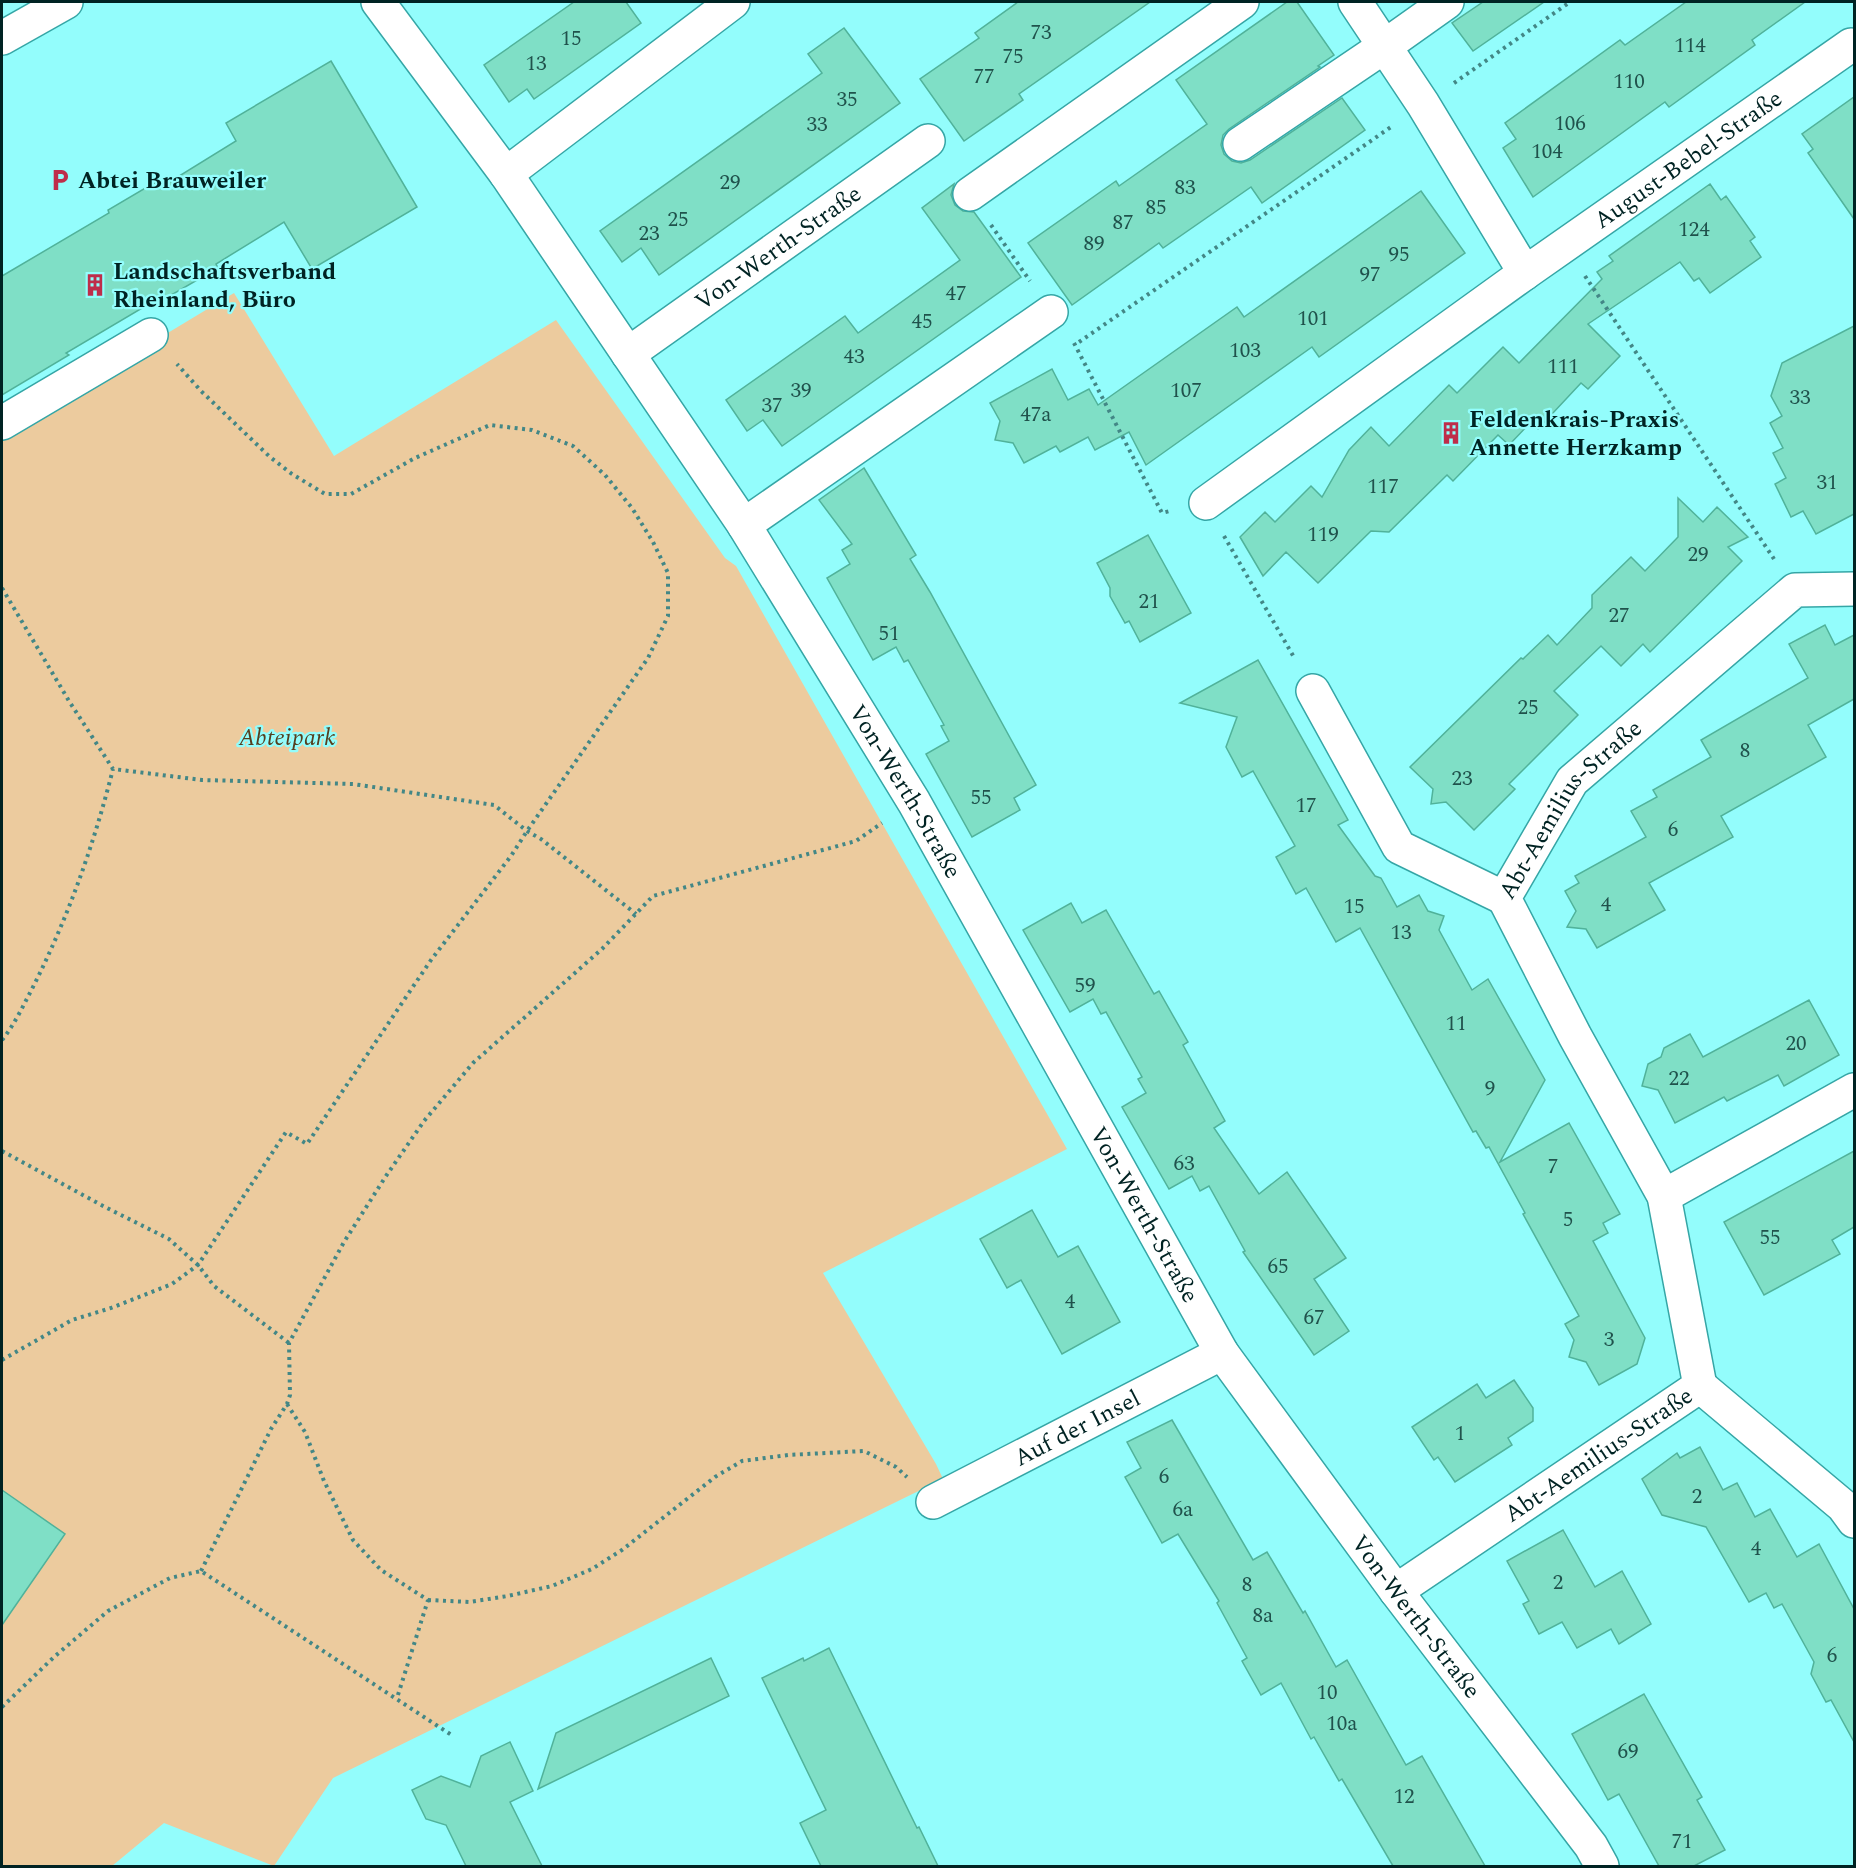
<svg xmlns="http://www.w3.org/2000/svg" width="1856" height="1868" font-family="Spectral,serif">
<rect width="100%" height="100%" fill="#93fdfc"/>
<!-- green -->
<path fill="#eccb9e" d="M234 293 334 456 556 320 725 558 736 566 1067 1149 823 1273 936 1464 943 1479 333 1778 274 1866 164 1823 112 1866H2V433Z"/>
<!-- building -->
<g fill="#7fdfc6" stroke="#50b29a" stroke-width="1.5">
<path d="M574 2H626L641 23 534 99 527 89 509 102 484 65Z"/>
<path d="M1018 2H1150L1019 94 1023 100 964 141 920 79 979 38 975 33Z"/>
<path d="M1287 2H1297L1334 55 1318 66 1320 67 1229 129 1223 135 1221 145 1224 154 1232 161 1241 163 1250 160 1342 98 1365 130 1262 203 1251 187 1163 248 1159 243 1072 305 1028 243 1116 181 1119 186 1207 124 1176 80Z"/>
<path d="M1483 2H1544L1473 51 1452 23Z"/>
<path d="M1686 2H1805L1752 40 1755 45 1669 107 1665 102 1533 197 1503 148 1516 139 1505 123 1620 40 1625 45Z"/>
<path d="M844 28 900 103 659 275 641 248 622 262 600 231 822 73 808 54Z"/>
<path d="M331 61 417 207 312 269 284 222 216 264 218 268 161 301 159 298 66 353 69 355 2 395V276L109 213 108 210 164 177 168 183 236 141 226 123Z"/>
<path d="M1854 97V219L1808 153 1813 149 1802 134Z"/>
<path d="M954 184 951 195 955 205 963 211 974 212 1021 277 782 446 763 420 747 431 726 400 845 316 858 333 960 260 922 208Z"/>
<path d="M1710 184 1721 200 1726 196 1755 237 1750 241 1761 257 1710 293 1699 278 1694 281 1680 262 1588 324 1620 356 1588 389 1581 383 1538 429 1531 422 1509 445 1498 435 1453 481 1447 475 1389 532 1371 531 1318 583 1286 552 1263 576 1240 537 1265 512 1275 522 1311 486 1322 497 1349 450 1371 427 1389 446 1449 385 1457 393 1503 347 1519 363 1602 279 1597 272 1613 261 1609 256Z"/>
<path d="M1421 191 1465 253 1319 357 1312 347 1146 465 1129 432 1095 450 1088 437 1060 452 1056 446 1024 463 1013 443 995 440 1000 421 990 403 1052 369 1068 400 1089 389 1098 405 1237 307 1244 317Z"/>
<path d="M1854 326V514L1816 534 1803 511 1791 517 1775 484 1786 478 1773 453 1783 448 1770 423 1782 416 1771 396 1782 363Z"/>
<path d="M864 468 916 555 910 559 930 592 1036 785 1014 798 1020 810 972 837 926 754 949 741 941 726 944 725 908 660 904 662 896 647 873 660 827 578 850 564 842 550 852 544 819 500Z"/>
<path d="M1678 498 1703 522 1717 507 1748 537 1728 547 1742 561 1650 652 1643 644 1621 666 1601 646 1554 691 1578 715 1509 784 1515 789 1474 830 1446 802 1431 804 1433 789 1410 767 1521 658 1523 659 1548 635 1557 645 1592 608V595L1631 557 1645 571 1678 537Z"/>
<path d="M1148 535 1191 613 1140 642 1129 621 1125 623 1110 596V588L1097 563Z"/>
<path d="M1825 625 1835 645 1854 635V699L1808 725 1826 757 1721 816 1733 837 1649 883 1665 910 1597 948 1586 929 1567 927 1576 911 1565 891 1579 883 1575 876 1646 837 1631 811 1657 797 1653 790 1711 757 1701 740 1808 678 1789 644Z"/>
<path d="M1258 660 1348 820 1338 825 1375 876 1381 878 1397 907 1419 895 1428 911 1444 916 1439 930 1472 990 1488 979 1545 1080 1500 1162 1569 1123 1620 1214 1603 1223 1608 1233 1593 1241 1645 1338 1637 1364 1599 1385 1586 1362 1569 1357 1574 1340 1565 1324 1579 1316 1523 1214 1525 1213 1489 1147 1486 1148 1476 1131 1473 1132 1360 928 1336 942 1306 888 1296 894 1276 857 1295 846 1253 771 1242 777 1226 747 1237 717 1180 703Z"/>
<path d="M1071 903 1082 923 1106 910 1154 994 1159 991 1188 1042 1183 1045 1225 1121 1214 1128 1259 1194 1287 1172 1346 1258 1314 1279 1349 1331 1314 1355 1243 1252 1245 1251 1209 1186 1200 1191 1192 1176 1169 1189 1122 1107 1146 1093 1138 1079 1142 1077 1106 1012 1101 1014 1093 999 1070 1012 1023 930Z"/>
<path d="M1809 1000 1839 1055 1784 1086 1778 1075 1727 1101 1724 1097 1675 1123 1658 1090 1642 1086 1648 1064 1661 1057 1664 1048 1690 1034 1703 1057Z"/>
<path d="M1854 1151V1227L1832 1240 1840 1254 1764 1295 1724 1222Z"/>
<path d="M1032 1210 1058 1257 1078 1246 1120 1322 1062 1354 1021 1280 1007 1288 980 1239Z"/>
<path d="M1514 1380 1533 1408V1421L1508 1438 1512 1445 1455 1482 1438 1457 1434 1460 1412 1427 1477 1384 1486 1398Z"/>
<path d="M1172 1420 1253 1560 1267 1552 1303 1613 1305 1611 1336 1667 1347 1660 1406 1765 1422 1756 1485 1866H1393L1342 1779 1339 1781 1314 1737 1311 1739 1281 1683 1261 1695 1242 1661 1247 1658 1217 1603 1219 1601 1178 1534 1162 1543 1125 1477 1141 1468 1127 1442Z"/>
<path d="M1700 1447 1723 1490 1737 1483 1755 1517 1770 1509 1797 1557 1819 1544 1854 1609V1742L1831 1700 1826 1702 1811 1674 1814 1662 1782 1604 1774 1608 1766 1593 1749 1602 1706 1527 1662 1515 1642 1479 1677 1453 1680 1458Z"/>
<path d="M2 1490 65 1534 2 1625Z"/>
<path d="M1563 1530 1595 1587 1622 1571 1651 1624 1619 1644 1611 1629 1577 1648 1562 1622 1539 1634 1523 1604 1529 1601 1507 1561Z"/>
<path d="M829 1648 917 1828 919 1827 938 1866H821L800 1823 826 1810 762 1678 803 1658 804 1661Z"/>
<path d="M711 1658 729 1696 538 1789 556 1733Z"/>
<path d="M1644 1694 1702 1797 1697 1800 1725 1850 1694 1866H1659L1619 1794 1608 1800 1572 1734Z"/>
<path d="M510 1742 533 1791 510 1802 542 1866H466L446 1825 426 1819 412 1790 441 1776 470 1787 481 1756Z"/>
</g>
<g fill="none" stroke-linecap="round" stroke-linejoin="round">
<!-- minor casing -->
<g stroke="#35a6a6" stroke-width="36">
<g id="minor">
<path id="s1" d="M378 2 506 174 744 525 914 802 1222 1353 1396 1591 1591 1846 1602 1866"/>
<path d="M1355 2 1423 104 1525 273"/>
<path d="M2 38 66 2"/>
<path d="M1240 144 1385 46 1447 2"/>
<path d="M506 174 733 2"/>
<path d="M970 194 1242 2"/>
<path id="s2" d="M628 354 928 141"/>
<path d="M2 423 151 335"/>
<path id="s3" d="M1206 503 1525 273 1851 45"/>
<path d="M744 525 1051 312"/>
<path d="M1313 691 1399 847 1504 898"/>
<path d="M1664 1196 1854 1090"/>
<path d="M1700 1386 1843 1506 1854 1521"/>
<path id="s4" d="M933 1502 1222 1353"/>
<path id="s5" d="M1396 1591 1700 1386 1664 1196 1575 1036 1504 898 1572 781 1795 590 1854 589"/>
</g>
</g>
<!-- path -->
<g stroke="#438786" stroke-width="4" stroke-dasharray="3 4.5" stroke-linecap="butt">
<path d="M1454 83 1570 2"/>
<path d="M991 225 1030 281"/>
<path d="M1585 276 1774 559"/>
<path d="M1079 342 1391 127"/>
<path d="M1074 343 1162 513 1170 511"/>
<path d="M1224 536 1295 659"/>
<path d="M2 588 69 701 113 769 202 780 353 784 494 805 527 831 541 839 636 914"/>
<path d="M2 1040C15 1024 24 1004 34 985 69 915 94 844 113 769"/>
<path d="M2 1151 105 1207 169 1239 198 1265 214 1286 289 1343"/>
<path d="M2 1360 72 1320 111 1308 172 1284 198 1265 286 1132 307 1144 431 960 511 856 527 831 648 658 668 616V573L653 542 632 508 605 475 573 446 532 430 490 425 415 458 351 494H325L292 474 270 457 201 391 177 364"/>
<path d="M287 1404 305 1432 324 1481 353 1540 381 1570 428 1600 397 1698"/>
<path d="M201 1571 271 1429 287 1404 290 1395 289 1343 344 1242 386 1176 424 1121 473 1063 602 949 653 896 856 841 882 823"/>
<path d="M428 1600 469 1602 508 1596 552 1586 592 1569 622 1550 715 1477 742 1461 788 1455 864 1451 896 1467 907 1477"/>
<path d="M2 1707 54 1657 108 1611 170 1578 201 1571 453 1736"/>
</g>
<!-- minor -->
<use href="#minor" stroke="#fff" stroke-width="33"/>
</g>
<!-- icons -->
<defs>
<g id="parking-bare" transform="scale(1.8)"><path d="M-3.5-5.5H1a3.5 3.5 0 0 1 0 7H-1V5.5H-3.5ZM-1-3.4V-.6H.8a1.4 1.4 0 0 0 0-2.8Z" fill="#be2d4a" stroke="#93fdfc" stroke-width="2.5" paint-order="stroke"/></g>
<g id="building-bare" transform="scale(1.8)"><path d="M-4-6H4V6H1V3H-1V6H-4ZM-2.5-4.3h1.7v1.8h-1.7ZM.8-4.3h1.7v1.8H.8ZM-2.5-1h1.7V.8h-1.7ZM.8-1h1.7V.8H.8Z" fill="#be2d4a" stroke="#93fdfc" stroke-width="2.5" paint-order="stroke"/></g>
</defs>
<g fill-rule="evenodd">
<use href="#parking-bare" x="60" y="180"/>
<use href="#building-bare" x="95" y="285"/>
<use href="#building-bare" x="1451" y="433"/>
</g>
<g text-anchor="middle" stroke-width="4.5" stroke-linejoin="round" paint-order="stroke">
<!-- number labels -->
<g font-size="21" fill="#20524c">
<text x="1041" y="39">73</text>
<text x="571" y="45">15</text>
<text x="1690" y="52">114</text>
<text x="1013" y="63">75</text>
<text x="536" y="70">13</text>
<text x="984" y="83">77</text>
<text x="1629" y="88">110</text>
<text x="847" y="106">35</text>
<text x="1570" y="130">106</text>
<text x="817" y="131">33</text>
<text x="1547" y="158">104</text>
<text x="730" y="189">29</text>
<text x="1185" y="194">83</text>
<text x="1156" y="214">85</text>
<text x="678" y="226">25</text>
<text x="1123" y="229">87</text>
<text x="1694" y="236">124</text>
<text x="649" y="240">23</text>
<text x="1094" y="250">89</text>
<text x="1399" y="261">95</text>
<text x="1370" y="281">97</text>
<text x="956" y="300">47</text>
<text x="1313" y="325">101</text>
<text x="922" y="328">45</text>
<text x="1245" y="357">103</text>
<text x="854" y="363">43</text>
<text x="1563" y="373">111</text>
<text x="801" y="397">39</text>
<text x="1186" y="397">107</text>
<text x="1800" y="404">33</text>
<text x="772" y="412">37</text>
<text x="1036" y="421">47a</text>
<text x="1827" y="489">31</text>
<text x="1383" y="493">117</text>
<text x="1323" y="541">119</text>
<text x="1698" y="561">29</text>
<text x="1149" y="608">21</text>
<text x="1619" y="622">27</text>
<text x="889" y="640">51</text>
<text x="1528" y="714">25</text>
<text x="1745" y="757">8</text>
<text x="1462" y="785">23</text>
<text x="981" y="804">55</text>
<text x="1306" y="812">17</text>
<text x="1673" y="836">6</text>
<text x="1606" y="911">4</text>
<text x="1354" y="913">15</text>
<text x="1401" y="939">13</text>
<text x="1085" y="992">59</text>
<text x="1456" y="1030">11</text>
<text x="1796" y="1050">20</text>
<text x="1679" y="1085">22</text>
<text x="1490" y="1095">9</text>
<text x="1184" y="1170">63</text>
<text x="1553" y="1173">7</text>
<text x="1568" y="1226">5</text>
<text x="1770" y="1244">55</text>
<text x="1278" y="1273">65</text>
<text x="1070" y="1308">4</text>
<text x="1314" y="1324">67</text>
<text x="1609" y="1346">3</text>
<text x="1460" y="1440">1</text>
<text x="1164" y="1483">6</text>
<text x="1697" y="1503">2</text>
<text x="1183" y="1516">6a</text>
<text x="1756" y="1555">4</text>
<text x="1558" y="1589">2</text>
<text x="1247" y="1591">8</text>
<text x="1263" y="1622">8a</text>
<text x="1832" y="1662">6</text>
<text x="1327" y="1699">10</text>
<text x="1342" y="1730">10a</text>
<text x="1628" y="1758">69</text>
<text x="1404" y="1803">12</text>
<text x="1682" y="1848">71</text>
</g>
<!-- street labels -->
<g font-size="24" fill="#002323" stroke="#93fdfc">
<text dy="8" stroke="none"><textPath href="#s3" startOffset="592">August-Bebel-Straße</textPath></text>
<text dy="8" stroke="none"><textPath href="#s2" startOffset="184">Von-Werth-Straße</textPath></text>
<text dy="8" stroke="none"><textPath href="#s1" startOffset="950">Von-Werth-Straße</textPath></text>
<text dy="8" stroke="none"><textPath href="#s5" startOffset="1010">Abt-Aemilius-Straße</textPath></text>
<text dy="8" stroke="none"><textPath href="#s1" startOffset="1436">Von-Werth-Straße</textPath></text>
<text dy="8" stroke="none"><textPath href="#s4" startOffset="162">Auf der Insel</textPath></text>
<text dy="8" stroke="none"><textPath href="#s5" startOffset="244">Abt-Aemilius-Straße</textPath></text>
<text dy="8" stroke="none"><textPath href="#s1" startOffset="1922">Von-Werth-Straße</textPath></text>
</g>
<!-- poi labels -->
<g font-size="24" font-weight="bold" fill="#002323" stroke="#93fdfc" text-anchor="start">
<text x="78" y="188">Abtei Brauweiler</text>
<text x="113" y="279">Landschaftsverband<tspan x="113" dy="28">Rheinland, Büro</tspan></text>
<text x="1469" y="427">Feldenkrais-Praxis<tspan x="1469" dy="28">Annette Herzkamp</tspan></text>
</g>
<!-- park labels -->
<g font-size="24" font-style="italic" fill="#563f1e" stroke="#93fdfc">
<text x="287" y="745">Abteipark</text>
</g>
</g>
<!-- border -->
<rect width="1856" height="1868" fill="none" stroke="#002323" stroke-width="6"/>
</svg>
